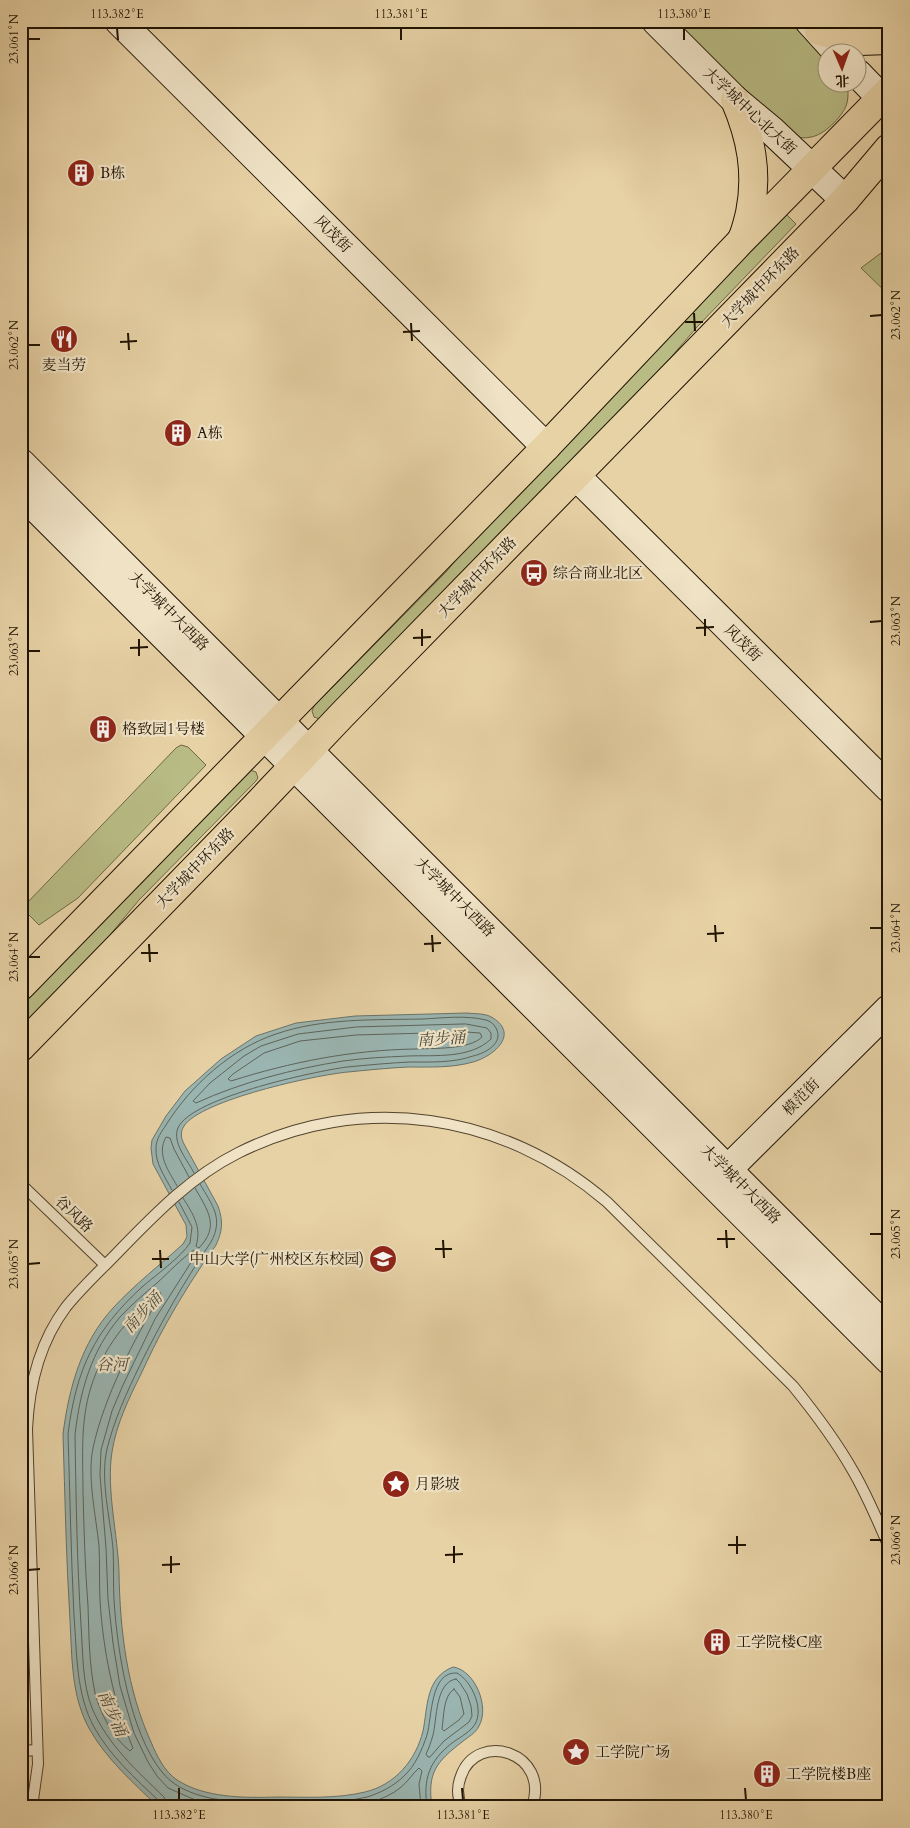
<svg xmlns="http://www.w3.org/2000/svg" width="910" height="1828" font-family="Cardo,'Noto Serif SC',serif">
<rect width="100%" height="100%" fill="#e7d2a6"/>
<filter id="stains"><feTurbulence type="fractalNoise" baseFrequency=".004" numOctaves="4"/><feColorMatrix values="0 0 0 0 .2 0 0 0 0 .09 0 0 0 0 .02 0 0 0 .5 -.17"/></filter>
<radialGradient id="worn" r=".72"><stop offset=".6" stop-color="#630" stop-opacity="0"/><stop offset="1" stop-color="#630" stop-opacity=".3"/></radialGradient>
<!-- green -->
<g fill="#b8bb84" stroke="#6c6743">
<path d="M673 21H790L827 58 828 82 847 83C848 90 849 98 846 106 841 118 824 135 811 137 803 139 796 137 788 134Z"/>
<path d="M786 214 796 224 697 327 648 384 320 719 314 717 312 711 314 706 446 572 494 515Z"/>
<path d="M889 247V295L861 268Z"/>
<path d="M181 745 188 747 206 765 78 898 39 925 25 911 26 904 176 748Z"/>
<path d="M250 770 256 772 258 778 256 781 139 900 80 971 21 1031V1002L243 774Z"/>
</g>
<!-- water -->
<path fill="#9ab5b1" stroke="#69746b" d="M467 1013C475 1014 486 1013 493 1018 520 1035 492 1057 473 1062 452 1068 430 1067 408 1067 388 1068 368 1070 348 1072 315 1075 201 1100 184 1126 180 1132 181 1138 184 1144L218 1206C223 1221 223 1230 216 1245 198 1270 181 1297 166 1324 157 1340 149 1357 141 1374 129 1398 116 1425 112 1452 106 1489 118 1535 119 1573 120 1631 127 1689 151 1742 157 1756 164 1771 177 1780 205 1798 244 1798 277 1797 306 1797 336 1799 365 1792 395 1785 416 1760 423 1731 428 1707 425 1678 453 1667 475 1670 490 1707 479 1726 476 1733 468 1737 462 1742 436 1762 427 1773 432 1807H158C134 1783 107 1760 90 1730 71 1697 72 1657 70 1620 66 1558 65 1496 63 1434 69 1388 81 1343 113 1308 134 1285 160 1265 183 1244L187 1237 186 1225 153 1164 151 1148 152 1140 166 1116 185 1091 221 1059 256 1036 296 1023 355 1016Z"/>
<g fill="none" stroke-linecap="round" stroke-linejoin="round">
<!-- shore -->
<g stroke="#5d645a" stroke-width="1">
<path d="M466 1024 487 1028 491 1033V1039C470 1059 435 1055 408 1056 386 1057 364 1058 343 1061 293 1069 242 1082 196 1103L193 1101 210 1083 244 1056 261 1046 298 1034 356 1027Z"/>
<path d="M466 1032 480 1033 482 1037C469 1050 433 1048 415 1049 352 1050 291 1062 231 1081L228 1079 233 1074 264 1053 300 1041 356 1035Z"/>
<path d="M200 1184C212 1205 224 1218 211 1242 184 1282 161 1322 140 1365 127 1392 114 1420 107 1449 100 1479 110 1518 113 1548 114 1566 113 1583 114 1600 117 1650 130 1733 162 1772 171 1784 187 1792 202 1796 215 1800 230 1801 244 1801 282 1804 330 1806 367 1797 380 1793 394 1786 404 1776 415 1766 422 1750 427 1735 432 1718 430 1671 457 1673 472 1681 486 1712 473 1727 468 1733 459 1738 452 1743 429 1761 423 1779 427 1807"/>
<path d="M177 1186C169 1171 156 1155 166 1137L170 1138 174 1149 189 1177"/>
<path d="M172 1190C165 1177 155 1163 156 1148 156 1139 162 1131 166 1125 191 1085 231 1049 276 1034 322 1018 374 1020 423 1019 443 1018 466 1015 486 1020 490 1021 494 1024 496 1028 504 1043 486 1053 473 1056 453 1063 431 1062 410 1062 389 1063 368 1065 347 1067 316 1071 183 1099 177 1131 174 1145 188 1161 194 1173"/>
<path d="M183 1198C193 1214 202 1227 196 1246L199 1248C220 1226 208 1211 195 1188"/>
<path d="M157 1292H160L161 1295C134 1339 104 1397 93 1448 87 1477 96 1516 99 1546 100 1564 99 1582 100 1600 103 1650 113 1701 133 1748L130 1751C113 1738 100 1713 95 1693 89 1665 89 1635 88 1606 85 1568 84 1530 83 1492 83 1457 80 1422 91 1387 104 1346 126 1321 157 1292Z"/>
<path d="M456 1679 460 1683 467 1694 471 1706 472 1716 469 1722 444 1741 430 1757H428L426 1754C429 1748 431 1742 433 1735 437 1720 435 1682 456 1679Z"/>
<path d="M454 1689 460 1697 464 1714 459 1720 444 1731 442 1729C444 1716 443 1696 454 1689Z"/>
<path d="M161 1807 159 1801C136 1779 110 1756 94 1727 76 1694 77 1654 74 1616 71 1556 70 1495 68 1434 76 1370 94 1331 142 1287 156 1275 181 1257 190 1243L192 1227 179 1202"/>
<path d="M167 1807 164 1797C137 1771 107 1744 92 1708 82 1683 83 1652 81 1625 77 1562 76 1498 75 1435 80 1391 91 1351 120 1317 131 1305 144 1294 157 1283 169 1272 181 1259 194 1250L197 1253 155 1319 123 1385 112 1411 101 1450 100 1475 106 1548 108 1599 113 1643 120 1686 134 1733 148 1762 157 1776 168 1788 200 1802 229 1807"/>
<path d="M345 1807C364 1805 385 1800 400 1788 408 1782 412 1774 419 1768L422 1771 419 1784 421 1807"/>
</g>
<!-- lane casing -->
<g stroke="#52432b" stroke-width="12">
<g id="lane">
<path d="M21 1184 105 1265"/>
<path d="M21 1751 37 1750"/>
<path d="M32 1807 38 1764 27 1429C29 1385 39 1343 66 1307 82 1287 103 1268 121 1249 156 1213 192 1176 238 1153 361 1091 504 1113 607 1202L793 1386C815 1413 836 1441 853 1471 867 1495 878 1521 889 1547"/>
<path d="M462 1807C457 1797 457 1786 461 1776 477 1730 551 1752 532 1807"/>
</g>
</g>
<!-- secondary casing -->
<g stroke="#201302" stroke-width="30">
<g id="secondary">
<path d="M119 21 546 447"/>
<path d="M656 21 735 100 771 130 845 200"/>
<path d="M809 21 837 52"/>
<path d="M858 74 889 106"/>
<path d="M21 463 889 1331"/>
<path d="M576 476 889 788"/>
<path d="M21 493 889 1360"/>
<path d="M714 1183 889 1009"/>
</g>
</g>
<!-- primary casing -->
<g stroke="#201302" stroke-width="30">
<g id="primary">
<path d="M819 31 860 41 889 40"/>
<path d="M735 100C751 137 758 173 750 213 748 221 746 231 742 239"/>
<path d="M21 986 546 447 740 242 889 90"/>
<path d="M21 1047 252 810 341 716 845 200 889 148"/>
</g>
</g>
<!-- lane -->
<use href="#lane" stroke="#efe2c5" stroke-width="10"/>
<!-- secondary -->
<use href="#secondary" stroke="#efe2c5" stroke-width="28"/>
<!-- primary -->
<use href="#primary" stroke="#e7d2a6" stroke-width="28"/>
</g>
<!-- ticks -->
<path fill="none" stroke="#201302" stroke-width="2" d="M117 28 118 40M401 28V40M684 28V40M28 39H40M694 313 695 331M870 316 882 315M685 322H703M411 323 412 341M403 332 420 331M128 333 129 350M120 342 137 341M28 345H40M705 619V636M870 622 882 621M696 628 714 627M422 629V646M413 638 431 637M139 639V656M130 648 148 647M28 651H40M715 925 716 942M870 928H882M707 934 724 933M432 935 433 952M149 944 150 962M424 944 441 943M141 953H158M28 957H40M726 1230 727 1248M870 1234H882M717 1239H735M443 1240 444 1258M435 1249H452M160 1250 161 1268M152 1259H169M28 1264 40 1263M737 1536V1554M870 1540H882M728 1545H746M454 1546V1563M445 1555 463 1554M171 1556V1573M162 1565 180 1564M28 1570 40 1569M179 1788V1800M462 1788 463 1800M745 1788 746 1800"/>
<!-- icons -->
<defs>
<g id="building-disc" transform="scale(1.4375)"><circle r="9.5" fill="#8f2418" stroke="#efe2c5"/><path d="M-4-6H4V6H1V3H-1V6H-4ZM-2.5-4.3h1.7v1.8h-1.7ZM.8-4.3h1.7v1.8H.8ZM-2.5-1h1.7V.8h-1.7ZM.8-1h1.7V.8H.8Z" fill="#fff"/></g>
<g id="restaurant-disc" transform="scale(1.4375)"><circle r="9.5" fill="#8f2418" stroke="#efe2c5"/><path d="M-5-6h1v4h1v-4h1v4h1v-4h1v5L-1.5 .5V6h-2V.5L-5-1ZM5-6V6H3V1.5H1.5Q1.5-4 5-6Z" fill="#fff"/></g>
<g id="bus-disc" transform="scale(1.4375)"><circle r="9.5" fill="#8f2418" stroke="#efe2c5"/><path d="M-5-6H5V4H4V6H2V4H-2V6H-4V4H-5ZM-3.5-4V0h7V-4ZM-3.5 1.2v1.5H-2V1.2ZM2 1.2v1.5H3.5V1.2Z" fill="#fff"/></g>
<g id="university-disc" transform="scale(1.4375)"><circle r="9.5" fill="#8f2418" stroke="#efe2c5"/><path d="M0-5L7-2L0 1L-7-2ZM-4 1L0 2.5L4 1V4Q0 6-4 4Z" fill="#fff"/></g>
<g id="sight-disc" transform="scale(1.4375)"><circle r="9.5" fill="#8f2418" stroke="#efe2c5"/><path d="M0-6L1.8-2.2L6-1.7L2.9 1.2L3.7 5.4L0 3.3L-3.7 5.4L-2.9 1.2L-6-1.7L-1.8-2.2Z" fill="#fff"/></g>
</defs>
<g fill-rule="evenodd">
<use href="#building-disc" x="81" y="173"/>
<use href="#restaurant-disc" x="64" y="339"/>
<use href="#building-disc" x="178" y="433"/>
<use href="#bus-disc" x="534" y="573"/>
<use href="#building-disc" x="103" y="729"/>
<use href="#university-disc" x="383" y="1259"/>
<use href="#sight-disc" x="396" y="1484"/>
<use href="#building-disc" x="717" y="1642"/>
<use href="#sight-disc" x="576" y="1752"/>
<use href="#building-disc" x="767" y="1774"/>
</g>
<g text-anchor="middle" stroke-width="4.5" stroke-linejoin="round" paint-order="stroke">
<!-- street labels -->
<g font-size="15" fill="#201302" stroke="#efe2c5">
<text transform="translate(750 111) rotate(43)" y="5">大学城中心北大街</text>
<text transform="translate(333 234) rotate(45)" y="5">风茂街</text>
<text transform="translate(760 287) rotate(-46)" y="5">大学城中环东路</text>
<text transform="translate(477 577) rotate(-46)" y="5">大学城中环东路</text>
<text transform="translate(169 611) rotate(45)" y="5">大学城中大西路</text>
<text transform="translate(743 643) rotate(45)" y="5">风茂街</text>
<text transform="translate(195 868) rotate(-46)" y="5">大学城中环东路</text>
<text transform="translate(455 897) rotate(45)" y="5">大学城中大西路</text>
<text transform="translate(801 1097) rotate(-45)" y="5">模范街</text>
<text transform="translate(741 1184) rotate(45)" y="5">大学城中大西路</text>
<text transform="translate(74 1214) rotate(44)" y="5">谷风路</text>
</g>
<!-- poi labels -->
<g font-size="15" fill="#201302" stroke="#efe2c5" text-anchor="start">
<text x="100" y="178">B栋</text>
<text x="64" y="370" text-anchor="middle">麦当劳</text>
<text x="197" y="438">A栋</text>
<text x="553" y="578">综合商业北区</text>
<text x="122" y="734">格致园1号楼</text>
<text x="364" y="1264" text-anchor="end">中山大学(广州校区东校园)</text>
<text x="415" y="1489">月影坡</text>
<text x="736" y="1647">工学院楼C座</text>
<text x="595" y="1757">工学院广场</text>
<text x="786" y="1779">工学院楼B座</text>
</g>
<!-- water labels -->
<g font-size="16" font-style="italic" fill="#4b4c3f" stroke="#efe2c5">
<text transform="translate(441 1038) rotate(-4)" y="6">南步涌</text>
<text transform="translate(142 1312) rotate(-47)" y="6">南步涌</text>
<text x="112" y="1370">谷河</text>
<text transform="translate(113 1713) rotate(66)" y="6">南步涌</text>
</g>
</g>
<!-- margin -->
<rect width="910" height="1828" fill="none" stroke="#e7d2a6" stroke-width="55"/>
<!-- north arrow -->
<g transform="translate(842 68) rotate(178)"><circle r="24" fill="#efe2c5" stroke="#9c8f77"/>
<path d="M0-4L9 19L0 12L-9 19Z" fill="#8f2418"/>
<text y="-8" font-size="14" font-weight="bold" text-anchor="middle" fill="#201302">北</text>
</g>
<rect x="28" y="28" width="854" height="1772" fill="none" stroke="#201302" stroke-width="2"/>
<g font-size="12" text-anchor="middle" fill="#201302">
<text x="117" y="18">113.382°E</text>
<text x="401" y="18">113.381°E</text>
<text x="684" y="18">113.380°E</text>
<text transform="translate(14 39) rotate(-90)" y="4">23.061°N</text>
<text transform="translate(896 315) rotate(-90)" y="4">23.062°N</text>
<text transform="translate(14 345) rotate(-90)" y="4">23.062°N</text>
<text transform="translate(896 621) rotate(-90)" y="4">23.063°N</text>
<text transform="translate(14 651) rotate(-90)" y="4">23.063°N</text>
<text transform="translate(896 928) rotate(-90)" y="4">23.064°N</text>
<text transform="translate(14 957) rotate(-90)" y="4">23.064°N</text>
<text transform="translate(896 1234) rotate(-90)" y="4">23.065°N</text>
<text transform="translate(14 1264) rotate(-90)" y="4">23.065°N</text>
<text transform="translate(896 1540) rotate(-90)" y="4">23.066°N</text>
<text transform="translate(14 1570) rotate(-90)" y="4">23.066°N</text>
<text x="179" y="1819">113.382°E</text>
<text x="463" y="1819">113.381°E</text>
<text x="746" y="1819">113.380°E</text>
</g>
<rect width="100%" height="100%" filter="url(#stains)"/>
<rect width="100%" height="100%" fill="url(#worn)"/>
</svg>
